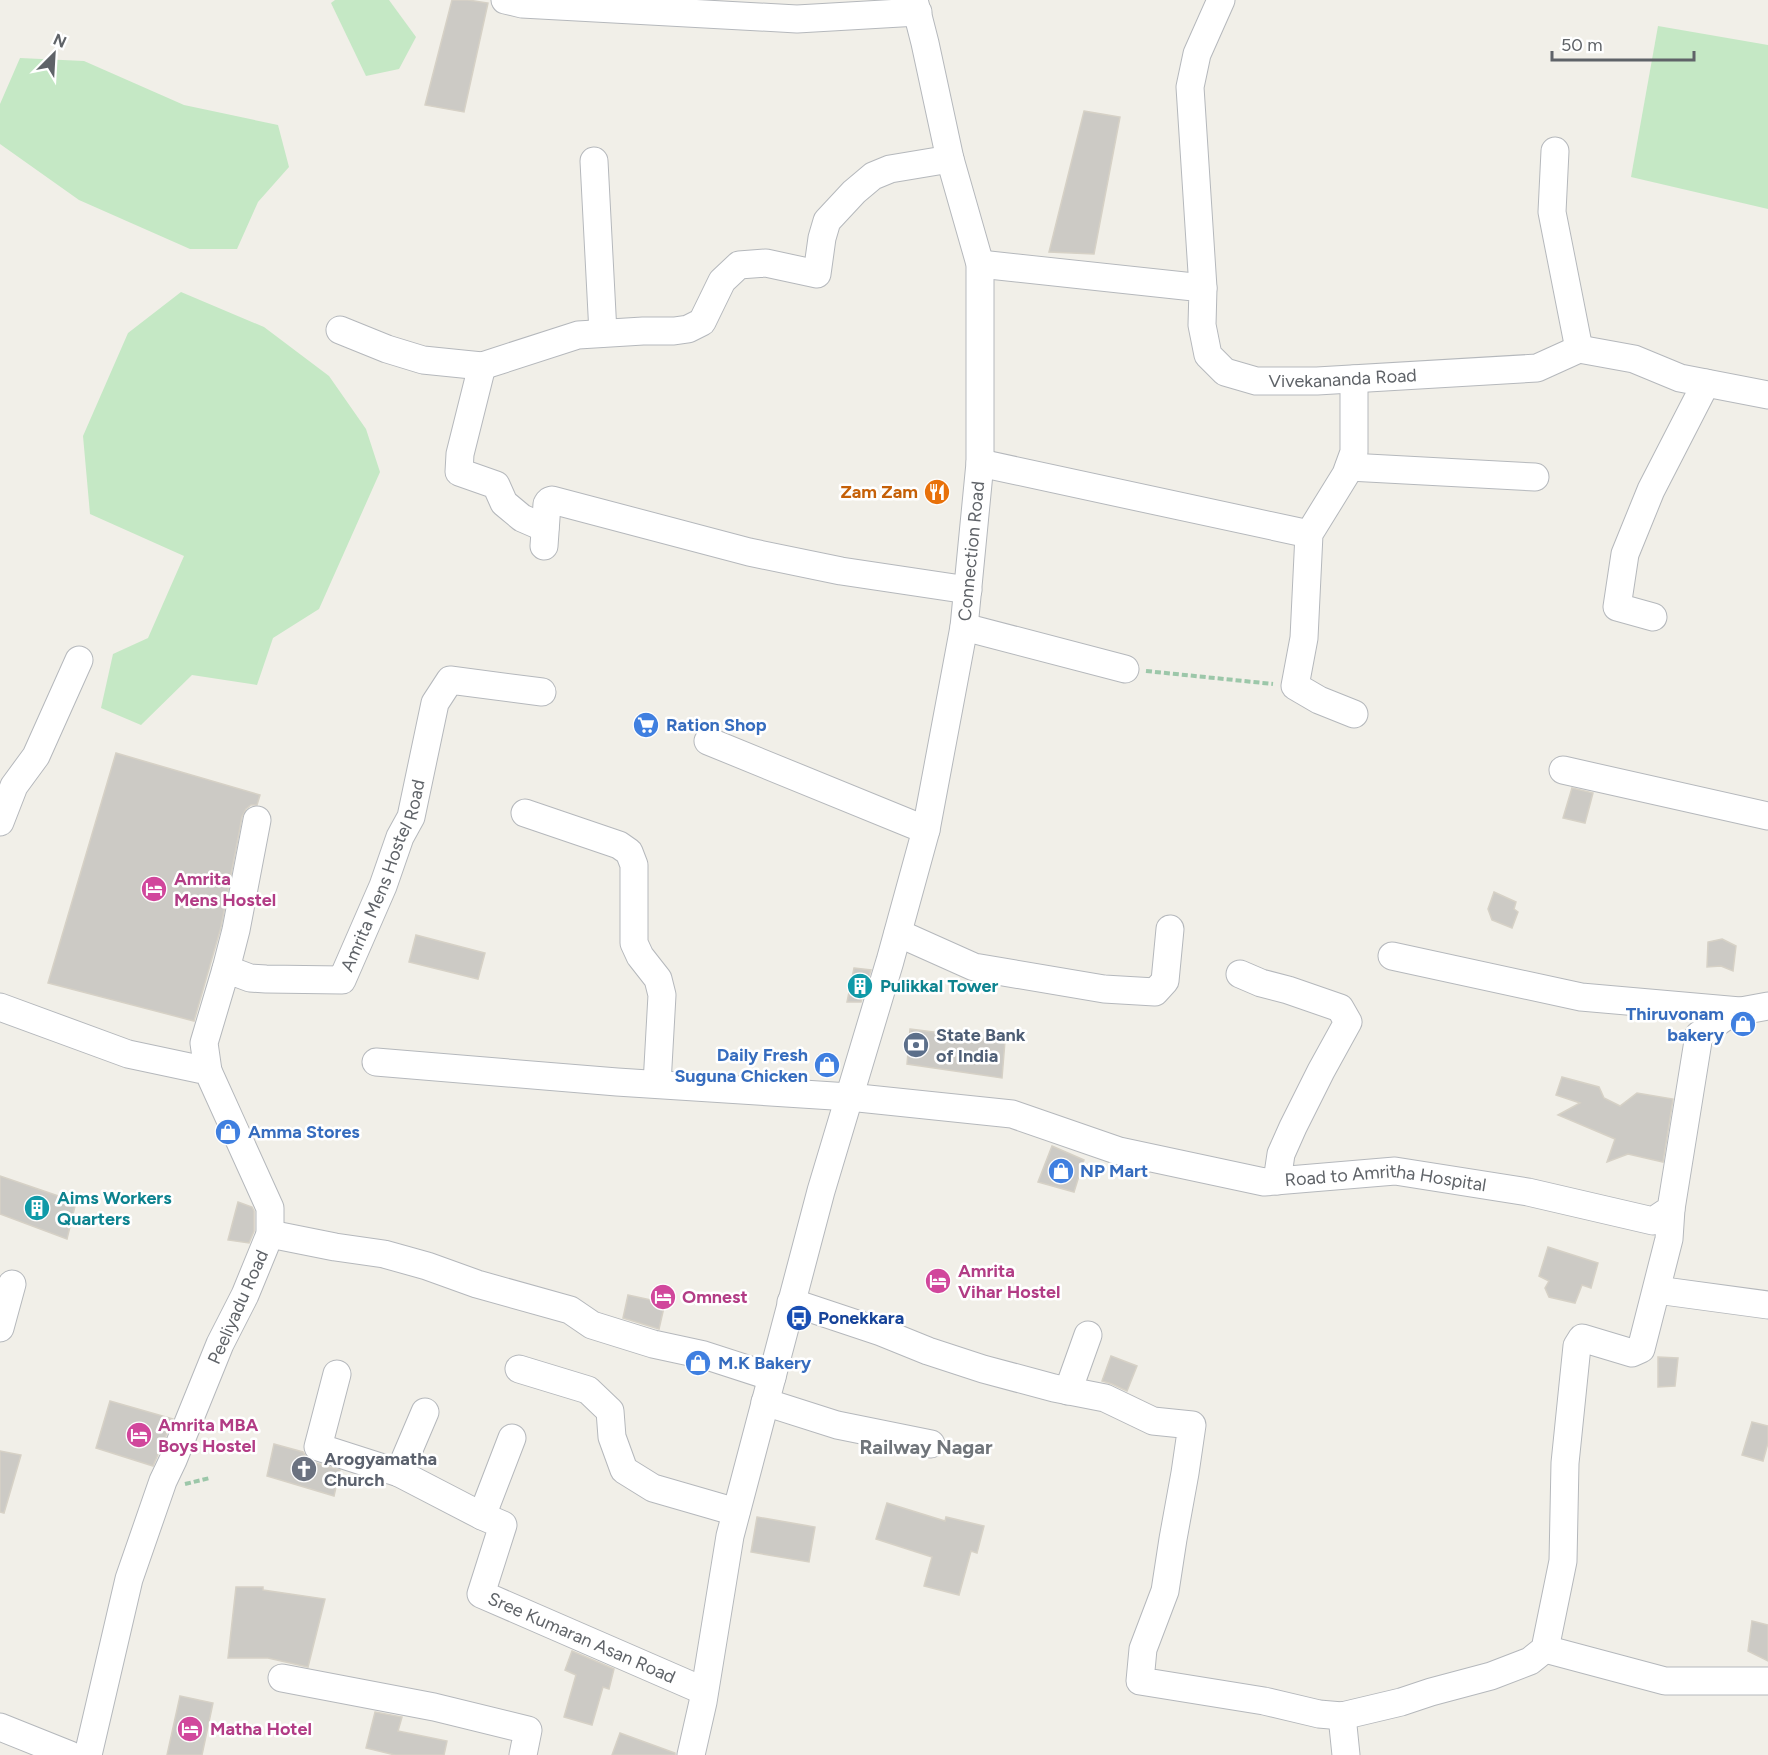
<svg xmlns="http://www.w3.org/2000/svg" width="1768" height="1755" font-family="Figtree,sans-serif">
<rect width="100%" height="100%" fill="#f1efe8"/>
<!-- green -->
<g fill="#c5e8c5">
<path d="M335 0H389L416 37 399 69 366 76 331 3Z"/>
<path d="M1658 26 1768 45V209L1631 177Z"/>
<path d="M20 58 84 61 184 105 278 125 289 167 258 202 237 249H190L79 200 0 144V104Z"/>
<path d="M181 292 264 327 329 376 366 429 380 472 319 609 273 638 257 685 192 675 141 725 101 708 113 654 148 638 184 556 90 514 83 436 128 333Z"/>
</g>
<!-- building -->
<g fill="#cccac5" stroke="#d6d1c6" stroke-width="1.5">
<path d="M452 0H468L488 3 464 112 425 105Z"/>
<path d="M1084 111 1120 117 1094 254 1049 252Z"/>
<path d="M116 753 260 795 257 805H251L246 809 242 817 221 927 194 1021 48 983Z"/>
<path d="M1572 788 1593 793 1585 823 1563 818Z"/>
<path d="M1494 892 1516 902 1514 909 1518 912 1512 928 1492 920 1488 909Z"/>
<path d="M416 935 485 953 478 979 409 962Z"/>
<path d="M1722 939 1736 946 1733 971 1721 966 1707 967 1708 942Z"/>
<path d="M854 968 871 970 861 1002H847Z"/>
<path d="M910 1029 1005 1041 1002 1078 907 1064Z"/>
<path d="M1562 1077 1599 1087 1604 1098 1620 1106 1637 1093 1673 1099 1663 1162 1628 1154 1607 1162 1615 1139 1558 1115 1580 1103 1556 1095Z"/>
<path d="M1052 1146 1084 1160 1074 1192 1038 1182Z"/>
<path d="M0 1176 76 1202 67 1239 0 1214Z"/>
<path d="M238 1202 252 1207 254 1211V1231L249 1243 228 1240Z"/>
<path d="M1548 1247 1598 1263 1591 1288 1582 1285 1575 1303 1549 1297 1545 1288 1549 1281 1539 1276Z"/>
<path d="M628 1295 665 1303 659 1329 623 1318Z"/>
<path d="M1111 1356 1137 1366 1127 1391 1112 1384 1102 1381Z"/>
<path d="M1658 1357 1678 1358 1675 1386 1658 1387Z"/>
<path d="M110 1401 173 1419 153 1466 96 1448Z"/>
<path d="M1752 1422 1768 1426V1443L1763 1461 1742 1455Z"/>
<path d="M274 1444 303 1452 306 1457 313 1462 340 1470 334 1496 267 1476Z"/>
<path d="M0 1451 21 1455 4 1513 0 1512Z"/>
<path d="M887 1503 945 1521 946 1517 984 1526 977 1553 971 1551 959 1595 924 1586 932 1557 876 1539Z"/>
<path d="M757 1517 815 1527 809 1562 751 1552Z"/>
<path d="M236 1587H263V1590L325 1599 308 1667 268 1658H228Z"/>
<path d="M1752 1621 1768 1625V1661L1748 1651Z"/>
<path d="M572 1651 614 1669 609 1689 603 1687 592 1725 564 1717 576 1675 565 1670Z"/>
<path d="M180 1696 213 1703 202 1755H167Z"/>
<path d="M375 1712 402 1717 398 1731 447 1741 444 1755H395L366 1748Z"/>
<path d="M620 1733 675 1753V1755H612Z"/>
</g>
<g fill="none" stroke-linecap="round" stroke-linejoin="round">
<!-- minor casing -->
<g stroke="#b5b8bc" stroke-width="29">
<g id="minor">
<path d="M505 0 522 4 797 19 918 12"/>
<path d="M1555 151 1552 212 1579 349"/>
<path d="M594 161 603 333"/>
<path id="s1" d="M980 264 1203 288 1202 325 1208 355 1225 372 1256 381H1317L1537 368 1579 349 1634 359 1680 378 1768 395"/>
<path d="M1203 288 1190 87 1197 54 1221 0"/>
<path d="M340 330 387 349 423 360 482 366 578 335 643 331H674L688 329 702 322 722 281 739 265 766 263 817 274 822 238 827 221 854 192 873 176 890 169 950 159"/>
<path d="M482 366 460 454 459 472 496 485 504 503 522 518 545 528"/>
<path d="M1354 379V452L1346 474 1309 534 1304 638 1295 686 1319 700 1354 714"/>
<path d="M980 463 1309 534"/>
<path d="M1349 467 1535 477"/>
<path d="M544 546 547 504 549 501 552 500 749 552 841 571 968 590"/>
<path d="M1653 617 1617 607 1625 554 1651 490 1706 383"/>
<path d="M964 627 1125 669"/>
<path d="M708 741 926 830"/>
<path d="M1563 770 1768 816"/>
<path d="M525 813 619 845 629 852 634 865V943L640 956 658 979 662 995 657 1084"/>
<path d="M0 822 14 786 36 756 79 660"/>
<path d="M898 933 974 967 1104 989 1155 992 1165 981 1170 929"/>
<path d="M1392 956 1581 997 1740 1011"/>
<path d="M226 969 236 930 257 820"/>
<path d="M1240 974 1261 983 1288 990 1340 1008 1348 1022 1321 1071 1293 1127 1281 1154 1277 1181"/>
<path d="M0 1007 128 1054 208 1071 270 1208V1234L245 1295 220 1344 173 1460 163 1481 129 1579 88 1755"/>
<path id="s2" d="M376 1062 617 1082 849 1097 1012 1114 1119 1151 1264 1182 1395 1171 1528 1192 1653 1221 1671 1209 1699 1035 1725 1017 1741 1011 1768 1006"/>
<path id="s3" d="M208 1071 204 1043 226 969 250 978 266 979 342 980 383 886 400 837 411 817 435 703 450 680 542 692"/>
<path d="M270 1234 335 1247 384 1254 427 1266 477 1284 570 1310 592 1325 653 1344 704 1355 772 1377"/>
<path d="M1657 1290 1768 1305"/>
<path d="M791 1302 881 1332 928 1351 983 1369 1054 1388 1105 1398 1153 1421 1192 1425 1185 1473 1173 1539 1165 1591 1143 1649 1140 1681 1264 1701 1319 1714 1342 1716 1401 1702 1431 1692 1491 1676 1530 1661 1545 1649 1563 1561 1565 1463 1577 1346 1582 1338 1632 1353 1641 1349 1669 1239 1671 1209"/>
<path d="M0 1328 12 1284"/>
<path d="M519 1369 588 1390 610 1411 612 1437 624 1470 653 1488 736 1512"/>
<path id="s4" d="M337 1374 318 1447 399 1473 482 1516 503 1525 481 1594 704 1691"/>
<path d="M1068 1391 1088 1335"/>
<path d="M765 1402 837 1425 931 1444"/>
<path d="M399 1473 425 1412"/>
<path d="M482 1516 512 1438"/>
<path d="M1545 1649 1665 1681H1768"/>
<path d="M282 1678 434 1707 528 1730 523 1755"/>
<path d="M1342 1716 1346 1755"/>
<path d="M0 1727 70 1755"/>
<path id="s5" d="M691 1755 703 1702 730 1536 821 1191 890 961 926 830 964 627 980 463V264L950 159 925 43 914 0"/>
</g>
</g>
<!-- path -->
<g stroke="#9cc7a9" stroke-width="4" stroke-dasharray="6 3" stroke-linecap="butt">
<path d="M1146 671 1273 684"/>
<path d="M185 1484 210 1478"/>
</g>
<!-- minor -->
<use href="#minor" stroke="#fff" stroke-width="27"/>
</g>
<!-- icons -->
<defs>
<g id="restaurant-disc" transform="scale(1.35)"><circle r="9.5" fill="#e8710a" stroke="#fff"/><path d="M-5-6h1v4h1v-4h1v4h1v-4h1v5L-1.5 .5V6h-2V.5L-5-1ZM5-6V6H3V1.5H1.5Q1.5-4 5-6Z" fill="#fff"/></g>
<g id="supermarket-disc" transform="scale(1.35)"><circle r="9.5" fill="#3f7fe0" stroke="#fff"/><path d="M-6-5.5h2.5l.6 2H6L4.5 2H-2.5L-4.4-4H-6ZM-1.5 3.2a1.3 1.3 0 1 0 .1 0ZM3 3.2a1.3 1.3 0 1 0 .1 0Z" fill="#fff"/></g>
<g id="hotel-disc" transform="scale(1.35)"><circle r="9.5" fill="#d1479c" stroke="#fff"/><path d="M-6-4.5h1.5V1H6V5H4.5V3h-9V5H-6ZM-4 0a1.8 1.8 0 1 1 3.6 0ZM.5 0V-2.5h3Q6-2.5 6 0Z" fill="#fff"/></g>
<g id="building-disc" transform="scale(1.35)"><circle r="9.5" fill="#0f9aa8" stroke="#fff"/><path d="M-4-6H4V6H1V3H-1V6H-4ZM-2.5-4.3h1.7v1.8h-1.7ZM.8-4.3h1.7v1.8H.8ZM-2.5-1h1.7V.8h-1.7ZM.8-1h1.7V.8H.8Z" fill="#fff"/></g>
<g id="shop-disc" transform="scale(1.35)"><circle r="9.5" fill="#3f7fe0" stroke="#fff"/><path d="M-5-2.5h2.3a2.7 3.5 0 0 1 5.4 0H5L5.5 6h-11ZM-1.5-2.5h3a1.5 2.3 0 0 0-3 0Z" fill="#fff"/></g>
<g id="bank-disc" transform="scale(1.35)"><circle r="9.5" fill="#5c6f8a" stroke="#fff"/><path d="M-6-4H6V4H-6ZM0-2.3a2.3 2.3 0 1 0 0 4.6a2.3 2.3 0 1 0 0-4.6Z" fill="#fff"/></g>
<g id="bus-disc" transform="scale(1.35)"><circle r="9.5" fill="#1a4fb4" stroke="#fff"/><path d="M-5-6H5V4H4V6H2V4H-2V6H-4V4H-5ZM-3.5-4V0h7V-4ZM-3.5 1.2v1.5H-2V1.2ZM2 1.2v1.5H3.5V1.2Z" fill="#fff"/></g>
<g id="church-disc" transform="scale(1.35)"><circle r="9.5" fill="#6b7280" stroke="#fff"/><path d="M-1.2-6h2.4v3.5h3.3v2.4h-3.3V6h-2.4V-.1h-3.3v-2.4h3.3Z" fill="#fff"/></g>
</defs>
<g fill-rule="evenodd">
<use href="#restaurant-disc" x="937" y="492"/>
<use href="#supermarket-disc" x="646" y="725"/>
<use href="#hotel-disc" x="154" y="889"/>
<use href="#building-disc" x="860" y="986"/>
<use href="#shop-disc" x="1743" y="1024"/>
<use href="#bank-disc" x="916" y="1045"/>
<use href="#shop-disc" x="827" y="1065"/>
<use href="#shop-disc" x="228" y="1132"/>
<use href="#shop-disc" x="1061" y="1171"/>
<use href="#building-disc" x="37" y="1208"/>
<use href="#hotel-disc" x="938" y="1281"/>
<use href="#hotel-disc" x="663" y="1297"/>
<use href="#bus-disc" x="799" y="1318"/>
<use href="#shop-disc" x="698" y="1363"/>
<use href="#hotel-disc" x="139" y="1435"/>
<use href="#church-disc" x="304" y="1469"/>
<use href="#hotel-disc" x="190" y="1729"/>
</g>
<g text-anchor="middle" stroke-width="5" stroke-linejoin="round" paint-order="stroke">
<!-- street labels -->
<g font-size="18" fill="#5f6368" stroke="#fff">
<text dy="6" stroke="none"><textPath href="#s1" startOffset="435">Vivekananda Road</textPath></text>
<text dy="6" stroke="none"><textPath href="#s5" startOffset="1238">Connection Road</textPath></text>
<text dy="6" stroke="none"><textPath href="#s3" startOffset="336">Amrita Mens Hostel Road</textPath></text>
<text dy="6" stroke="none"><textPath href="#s2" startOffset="1022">Road to Amritha Hospital</textPath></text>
<text transform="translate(238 1307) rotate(-66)" y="6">Peeliyadu Road</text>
<text dy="6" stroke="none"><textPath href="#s4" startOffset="459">Sree Kumaran Asan Road</textPath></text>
</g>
<!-- food labels -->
<g font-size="18" font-weight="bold" fill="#c56008" stroke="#fff" text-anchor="end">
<text x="918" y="498">Zam Zam</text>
</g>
<!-- shop labels -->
<g font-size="18" font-weight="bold" fill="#366cbe" stroke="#fff" text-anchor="start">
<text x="666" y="731">Ration Shop</text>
<text x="1724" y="1020" text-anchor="end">Thiruvonam<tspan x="1724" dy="21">bakery</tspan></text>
<text x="808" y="1061" text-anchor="end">Daily Fresh<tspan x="808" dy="21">Suguna Chicken</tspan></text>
<text x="248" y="1138">Amma Stores</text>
<text x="1080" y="1177">NP Mart</text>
<text x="718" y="1369">M.K Bakery</text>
</g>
<!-- hotel labels -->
<g font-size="18" font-weight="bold" fill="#b23c85" stroke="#fff" text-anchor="start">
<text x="174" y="885">Amrita<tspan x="174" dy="21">Mens Hostel</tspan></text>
<text x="958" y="1277">Amrita<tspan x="958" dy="21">Vihar Hostel</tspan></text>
<text x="682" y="1303">Omnest</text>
<text x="158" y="1431">Amrita MBA<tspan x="158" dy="21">Boys Hostel</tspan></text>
<text x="210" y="1735">Matha Hotel</text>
</g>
<!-- culture labels -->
<g font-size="18" font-weight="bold" fill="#0d838f" stroke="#fff" text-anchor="start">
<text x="880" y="992">Pulikkal Tower</text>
<text x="57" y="1204">Aims Workers<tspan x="57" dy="21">Quarters</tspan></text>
</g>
<!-- service labels -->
<g font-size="18" font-weight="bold" fill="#4e5e75" stroke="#fff" text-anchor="start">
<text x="936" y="1041">State Bank<tspan x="936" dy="21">of India</tspan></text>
</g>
<!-- transit labels -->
<g font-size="18" font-weight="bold" fill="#164399" stroke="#fff" text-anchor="start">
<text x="818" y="1324">Ponekkara</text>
</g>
<!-- worship labels -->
<g font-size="18" font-weight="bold" fill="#5b616d" stroke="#fff" text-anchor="start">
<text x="324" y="1465">Arogyamatha<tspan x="324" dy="21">Church</tspan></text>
</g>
<!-- neighbourhood labels -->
<g font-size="20" font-weight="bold" fill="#70757a" stroke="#fff">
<text x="926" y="1454">Railway Nagar</text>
</g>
</g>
<!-- north arrow -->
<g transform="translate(54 54) rotate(24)" stroke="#ffffff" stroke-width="4.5" paint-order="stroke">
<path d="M0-4.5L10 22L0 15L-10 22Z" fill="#5f6368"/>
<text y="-9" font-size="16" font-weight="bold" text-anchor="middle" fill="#5f6368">N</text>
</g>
<!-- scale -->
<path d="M1552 51v9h142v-9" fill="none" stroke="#5f6368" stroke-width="3"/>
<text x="1561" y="51" font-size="18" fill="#5f6368" stroke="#ffffff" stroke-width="4.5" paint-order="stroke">50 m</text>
</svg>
